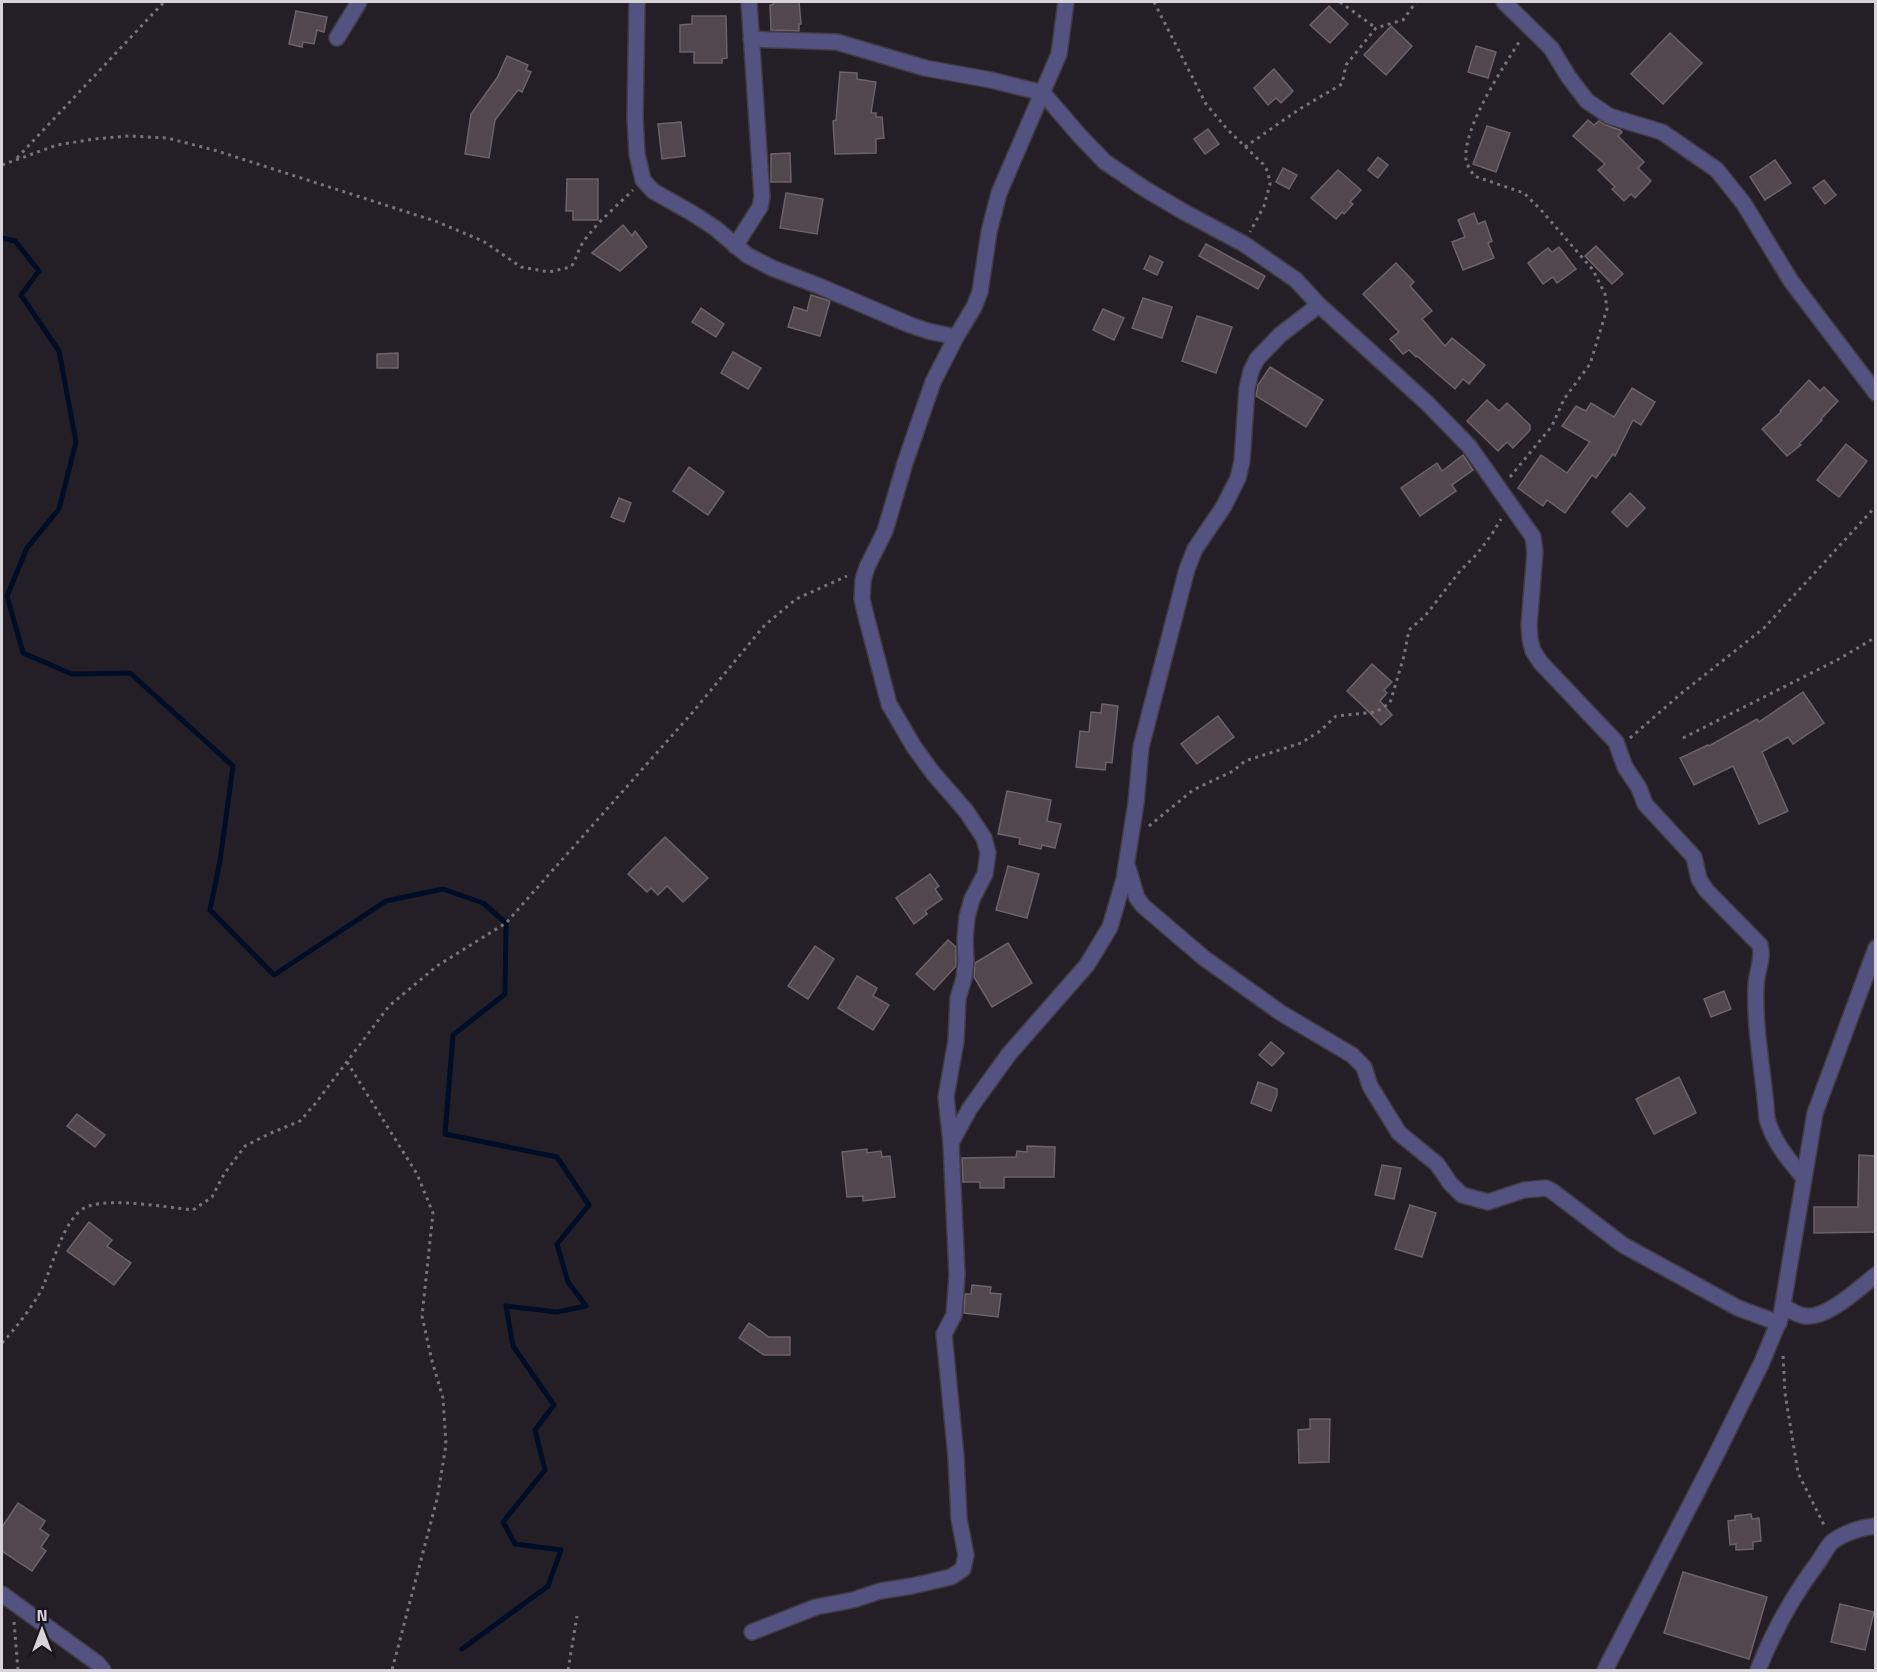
<svg xmlns="http://www.w3.org/2000/svg" width="1877" height="1672" font-family="'Titillium Web',sans-serif">
<rect width="100%" height="100%" fill="#241e26"/>
<g fill="none" stroke-linecap="round" stroke-linejoin="round">
<!-- stream -->
<path stroke="#000d27" stroke-width="5" d="M2 238 15 241 39 271 21 295 59 351 76 442 59 509 27 548 7 596 23 653 72 674 130 673 233 766 220 861 210 910 274 975 386 901 443 889 483 903 506 923 505 994 453 1035 445 1134 557 1157 589 1205 557 1244 568 1282 586 1306 557 1312 506 1306 513 1346 554 1405 535 1430 545 1470 503 1522 515 1544 561 1550 548 1586 462 1649"/>
</g>
<!-- building -->
<g fill="#52474d" stroke="#6d6267" stroke-width="1.5">
<path d="M774 2H799L801 24H799V31L771 30 770 5 774 4Z"/>
<path d="M1329 6 1348 24 1330 43 1310 25Z"/>
<path d="M296 11 327 17 324 32 317 30 314 44 303 42 302 47 289 44Z"/>
<path d="M692 16H726L727 58 722 59V63H694V52H680V25L692 24Z"/>
<path d="M1391 26 1412 46 1386 75 1364 55Z"/>
<path d="M1670 33 1702 63 1663 104 1631 74Z"/>
<path d="M1476 46 1496 52 1488 78 1468 72Z"/>
<path d="M507 56 528 65 526 70 531 72 522 92 518 90 495 120 489 158 465 154 471 114 497 78Z"/>
<path d="M1274 69 1293 91 1281 103 1276 98 1268 105 1254 88Z"/>
<path d="M840 72 857 73V79L876 82 871 113H876V117H882L884 138 876 139V153L835 154 833 121 836 120Z"/>
<path d="M1588 120 1594 125 1599 121 1606 125 1620 130 1622 132 1618 136 1644 162 1638 168 1651 181 1635 198 1631 194 1624 201 1612 189 1615 187 1598 170 1605 164 1573 136Z"/>
<path d="M681 122 685 156 662 159 658 124Z"/>
<path d="M1487 126 1510 133 1496 172 1473 164Z"/>
<path d="M1208 129 1219 144 1205 154 1194 139Z"/>
<path d="M790 153 791 182H771V154Z"/>
<path d="M1378 157 1388 165 1378 178 1368 170Z"/>
<path d="M1775 160 1791 183 1765 200 1750 177Z"/>
<path d="M1283 168 1297 175 1289 189 1276 182Z"/>
<path d="M1338 170 1361 190 1350 202 1353 204 1344 214 1342 212 1336 219 1311 198Z"/>
<path d="M567 179H598V220H573V211H566Z"/>
<path d="M1824 180 1836 195 1825 204 1813 188Z"/>
<path d="M786 193 823 199 817 234 780 228Z"/>
<path d="M1474 213 1478 224 1485 221 1492 241 1488 243 1494 258 1463 270 1452 242 1465 237 1458 220Z"/>
<path d="M623 225 632 236 635 231 647 247 620 271 592 253Z"/>
<path d="M1206 244 1265 276 1258 289 1199 256Z"/>
<path d="M1596 246 1623 274 1612 284 1585 256Z"/>
<path d="M1559 247 1576 269 1557 283 1553 277 1543 284 1528 263 1548 248 1552 252Z"/>
<path d="M1150 256 1163 262 1157 275 1144 269Z"/>
<path d="M1396 263 1414 282 1410 286 1432 311 1422 319 1445 346 1452 338 1485 365 1469 384 1463 379 1455 389 1417 356 1416 357 1409 350 1403 354 1390 339 1399 332 1363 294Z"/>
<path d="M811 295 830 301 820 336 788 327 794 307 807 311Z"/>
<path d="M1143 298 1172 307 1162 338 1132 328Z"/>
<path d="M701 308 724 324 716 337 692 322Z"/>
<path d="M1103 309 1124 318 1114 340 1093 330Z"/>
<path d="M1197 316 1232 327 1216 373 1182 361Z"/>
<path d="M733 352 761 368 748 389 721 373Z"/>
<path d="M398 353V368H377V354Z"/>
<path d="M1270 367 1323 400 1306 427 1256 396 1258 385Z"/>
<path d="M1809 380 1820 391 1824 387 1838 401 1821 419 1822 420 1799 444 1801 445 1787 456 1762 429 1781 412 1780 411Z"/>
<path d="M1632 388 1655 402 1641 425 1633 420 1615 456 1613 454 1596 478 1592 475 1565 513 1547 500 1543 506 1518 488 1541 455 1567 473 1590 442 1562 426 1576 406 1586 411 1591 403 1614 417Z"/>
<path d="M1487 400 1499 411 1507 403 1530 425V430L1513 448 1507 442 1498 451 1467 421Z"/>
<path d="M1846 444 1867 461 1839 497 1817 480Z"/>
<path d="M1463 455 1473 470 1452 485 1456 491 1420 516 1401 488 1437 463 1442 471Z"/>
<path d="M689 467 724 492 708 515 673 491Z"/>
<path d="M1630 493 1645 508 1627 527 1612 512Z"/>
<path d="M619 498 631 503 624 522 611 517Z"/>
<path d="M1372 664 1392 682 1384 690 1387 693 1380 701 1392 715 1381 725 1369 712 1347 691Z"/>
<path d="M1803 692 1824 723 1793 744 1788 737 1762 752 1788 811 1759 824 1733 766 1694 785 1680 758 1708 745 1709 746 1757 719 1759 722Z"/>
<path d="M1102 704 1118 706 1112 763 1106 762 1105 770 1076 767 1080 731 1089 732 1091 712 1101 713Z"/>
<path d="M1218 716 1234 737 1197 764 1181 744Z"/>
<path d="M1007 791 1051 800 1047 821 1061 824 1055 848 1042 845 1041 849 1019 844 1020 838 998 834Z"/>
<path d="M665 837 708 878 683 902 667 886 658 895 651 888 647 892 628 874Z"/>
<path d="M1008 866 1039 874 1027 918 996 910Z"/>
<path d="M930 874 939 886 935 889 942 899 925 911 927 914 914 924 896 898Z"/>
<path d="M948 940 956 947V966L934 990 916 974Z"/>
<path d="M1008 943 1032 983 992 1007 974 977 975 963Z"/>
<path d="M815 946 834 959 808 999 788 986Z"/>
<path d="M857 976 877 988 873 996 889 1005 873 1030 838 1008Z"/>
<path d="M1724 991 1731 1009 1711 1017 1704 999Z"/>
<path d="M1271 1042 1284 1053 1272 1066 1259 1055Z"/>
<path d="M1679 1077 1696 1113 1654 1134 1636 1099Z"/>
<path d="M1258 1082 1277 1089V1095L1271 1111 1251 1103Z"/>
<path d="M77 1114 105 1135 95 1147 67 1126Z"/>
<path d="M1027 1146 1055 1147 1054 1177H1004V1188H980V1182H963L962 1158 1016 1157 1017 1151 1027 1152Z"/>
<path d="M867 1149V1153L881 1151 882 1157 890 1156 895 1197 863 1201V1196L847 1197 842 1152Z"/>
<path d="M1859 1155 1875 1156V1232L1814 1233V1207H1858Z"/>
<path d="M1382 1165 1401 1168 1394 1199 1375 1195Z"/>
<path d="M1410 1205 1436 1213 1422 1257 1395 1249Z"/>
<path d="M89 1222 112 1240 107 1246 131 1263 114 1285 67 1251Z"/>
<path d="M972 1285 991 1287 990 1293 1001 1294 998 1317 964 1313 965 1294H971Z"/>
<path d="M749 1323 769 1337H790V1355H764L739 1338Z"/>
<path d="M1310 1419H1330L1329 1462 1299 1463 1298 1430 1310 1429Z"/>
<path d="M18 1503 45 1521 40 1529 49 1535 41 1547 46 1551 32 1571 2 1551V1527Z"/>
<path d="M1751 1514 1752 1519 1759 1518 1761 1541 1753 1542V1549L1736 1550V1544L1730 1545 1728 1521 1735 1520V1516Z"/>
<path d="M1683 1572 1767 1597 1749 1659 1664 1633Z"/>
<path d="M1840 1604 1874 1612 1865 1650 1831 1642Z"/>
</g>
<g fill="none" stroke-linecap="round" stroke-linejoin="round">
<!-- minor casing -->
<g stroke="#413b42" stroke-width="18">
<g id="minor">
<path d="M637 2 635 117 637 154 643 180 653 191 692 213 715 228 747 255 772 268 819 286 910 325 928 331 956 337"/>
<path d="M1504 2 1551 48 1568 76 1587 101 1609 116 1662 132 1717 170 1744 204 1791 281 1876 393"/>
<path d="M337 38 359 2"/>
<path d="M751 39 837 42 925 68 991 80 1043 93 1079 135 1105 162 1145 189 1184 212 1244 244 1296 280 1319 305 1427 403 1469 446 1533 537 1535 552 1529 625 1530 639 1533 651 1541 663 1616 742 1625 767 1639 788 1645 804 1694 857 1699 879 1706 890 1760 945C1764 961 1756 971 1756 987 1754 1030 1764 1075 1767 1119 1774 1143 1788 1159 1804 1178"/>
<path d="M735 246 760 207 762 197 749 2"/>
<path d="M1128 868 1137 898 1143 906 1204 958 1281 1013 1352 1055 1364 1067 1370 1086 1399 1133 1437 1164 1450 1183 1462 1195 1488 1202 1524 1190 1546 1188 1552 1191 1623 1245 1738 1308 1779 1323"/>
<path d="M951 1143 946 1097 956 1041 958 998 964 978 966 960 965 939 967 917 972 899 985 874 988 853 984 838 966 811 933 773 914 747 889 704 866 616 862 599 863 580 867 567 885 531 905 463 933 382 956 337 974 307 980 292 989 232 999 193 1059 54 1066 2"/>
<path d="M1783 1306C1790 1310 1797 1315 1805 1316 1827 1319 1859 1288 1876 1275"/>
<path d="M2 1594 97 1663 103 1670"/>
<path d="M752 1632 816 1607 853 1600 880 1591 912 1586 951 1577 963 1569 966 1555 959 1519 956 1457 944 1334 954 1315 957 1275 951 1143 970 1108 1009 1054 1087 965 1110 927 1124 879 1136 803 1141 747 1187 569 1195 549 1224 506 1238 478 1242 461 1247 388 1251 371 1257 359 1280 335 1319 305"/>
<path d="M1605 1670 1716 1455 1762 1362 1781 1316 1815 1113 1876 948"/>
<path d="M1758 1670C1773 1632 1794 1594 1819 1561 1823 1555 1827 1547 1832 1542 1844 1533 1861 1527 1876 1526"/>
</g>
</g>
<!-- path -->
<g stroke="#78737a" stroke-width="3" stroke-dasharray="3 4.5" stroke-linecap="butt">
<path d="M1154 2 1206 104 1228 130 1263 164 1268 172 1270 184 1264 206 1250 232"/>
<path d="M1340 2 1376 28"/>
<path d="M1245 147 1298 110 1342 84 1346 65 1376 28 1403 20 1416 2"/>
<path d="M17 158 164 2"/>
<path d="M2 165 57 145 94 139 129 136 167 138 214 150 435 221 483 241 521 267 549 272 571 267C577 258 578 249 584 241 597 222 617 206 633 190"/>
<path d="M1510 477 1552 426 1564 399 1590 364 1607 309 1605 294 1593 270 1541 210 1524 193 1474 176C1471 171 1467 165 1466 159 1463 127 1504 66 1521 39"/>
<path d="M1630 738 1683 692 1764 628 1876 506"/>
<path d="M1683 738 1839 659 1876 637"/>
<path d="M1149 826 1193 790 1233 771 1245 761 1301 743 1320 731 1336 716 1376 712 1390 703 1404 656 1409 630 1425 616 1460 571 1477 554 1492 534 1501 519"/>
<path d="M347 1062 417 1174 433 1213 422 1316 432 1361 443 1398 446 1445 437 1499 392 1670"/>
<path d="M2 1343C15 1329 28 1312 38 1296 52 1274 62 1214 89 1206 114 1198 165 1207 193 1210L212 1197 224 1174 245 1146 271 1133 300 1121 315 1104 389 1006 437 966 506 923 692 713 764 626 796 599 847 576"/>
<path d="M1783 1356 1785 1393 1798 1473 1825 1527"/>
<path d="M14 1622 18 1670"/>
<path d="M568 1670 577 1616"/>
</g>
<!-- minor -->
<use href="#minor" stroke="#535280" stroke-width="15"/>
</g>
<!-- border -->
<rect width="1877" height="1672" fill="none" stroke="#d7d3d8" stroke-width="6"/>
<!-- north arrow -->
<g transform="translate(42 1630)" stroke="#1a151d" stroke-width="4.5" paint-order="stroke">
<path d="M0-4.5L10 22L0 15L-10 22Z" fill="#d7d3d8"/>
<text y="-9" font-size="16" font-weight="bold" text-anchor="middle" fill="#d7d3d8">N</text>
</g>
</svg>
